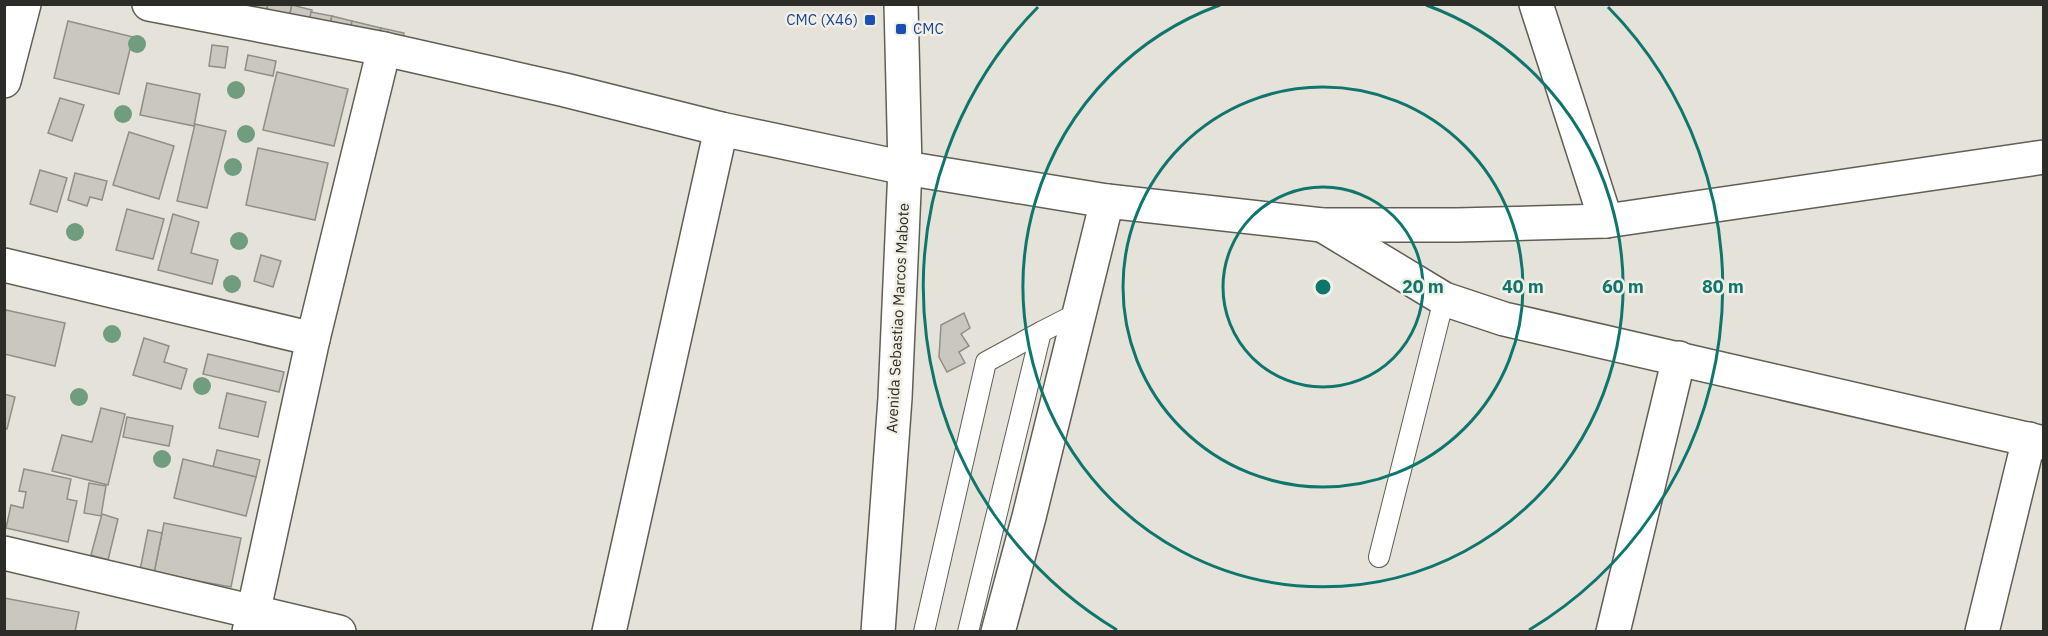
<svg xmlns="http://www.w3.org/2000/svg" width="2048" height="636" font-family="'IBM Plex Sans',sans-serif">
<rect width="100%" height="100%" fill="#e5e3d9"/>
<!-- building -->
<g fill="#c9c7be" stroke="#908f85" stroke-width="1.5">
<path d="M245 4H268L266 12 244 7Z"/>
<path d="M268 4H292L289 17 266 12Z"/>
<path d="M292 5 312 10 308 27 288 22Z"/>
<path d="M311 12 332 16 328 32 308 27Z"/>
<path d="M332 16 352 21 349 36 328 32Z"/>
<path d="M68 21 133 37 119 94 54 78Z"/>
<path d="M352 21 381 28 377 43 349 36Z"/>
<path d="M381 28 404 33 400 48 377 43Z"/>
<path d="M212 45 228 47 225 68 209 66Z"/>
<path d="M248 55 276 61 273 76 245 70Z"/>
<path d="M277 72 348 89 334 146 263 130Z"/>
<path d="M147 83 200 94 194 126 140 115Z"/>
<path d="M60 98 84 105 72 141 48 133Z"/>
<path d="M195 124 226 131 207 208 177 201Z"/>
<path d="M129 132 174 146 159 199 113 185Z"/>
<path d="M258 148 328 163 315 220 246 205Z"/>
<path d="M40 170 67 178 57 212 30 204Z"/>
<path d="M75 173 107 181 102 200 90 197 87 206 68 200Z"/>
<path d="M127 209 164 219 153 259 116 250Z"/>
<path d="M173 214 199 222 191 253 218 260 212 284 158 270Z"/>
<path d="M261 255 281 261 273 287 254 281Z"/>
<path d="M6 310 65 323 55 366 4 354V318Z"/>
<path d="M964 313 970 328 961 334 969 346 959 352 965 363 947 372 939 357 941 325Z"/>
<path d="M144 338 169 346 164 362 187 369 181 389 133 375Z"/>
<path d="M208 354 284 372 279 392 203 374Z"/>
<path d="M227 393 266 402 258 437 219 428Z"/>
<path d="M4 394 15 397 7 429H4Z"/>
<path d="M101 408 125 414 108 485 52 471 62 435 92 442Z"/>
<path d="M127 417 173 426 169 446 123 437Z"/>
<path d="M217 450 260 460 256 477 213 467Z"/>
<path d="M183 459 256 477 246 516 174 498Z"/>
<path d="M24 469 71 479 67 499 77 501 68 542 6 528 11 505 23 508 26 492 19 491Z"/>
<path d="M89 483 106 486 101 516 84 513Z"/>
<path d="M102 514 118 519 108 560 91 555Z"/>
<path d="M164 523 241 538 231 587 154 573Z"/>
<path d="M148 530 162 533 154 573 140 570Z"/>
<path d="M4 598 79 612 75 632H4Z"/>
</g>
<g fill="none" stroke-linecap="round" stroke-linejoin="round">
<!-- lane casing -->
<g stroke="#605e55" stroke-width="22">
<g id="lane">
<path d="M1379 557 1444 299"/>
<path d="M924 632 986 362 1041 332"/>
<path d="M968 632 1041 332 1080 312"/>
</g>
</g>
<!-- street casing -->
<g stroke="#605e55" stroke-width="36">
<g id="street">
<path d="M149 4 384 49 565 90 721 129 905 168 1107 201 1322 225H1457L1606 221 2044 157"/>
<path d="M1536 4 1606 221"/>
<path d="M4 81 24 4"/>
<path d="M1322 225 1444 299 1504 319 2044 443"/>
<path d="M4 265 313 339"/>
<path d="M4 553 339 632"/>
<path d="M249 632 313 339 384 49"/>
<path d="M609 632 721 129"/>
<path d="M998 632 1029 517 1107 201"/>
<path d="M1613 632 1679 358"/>
<path d="M1982 632 2029 439"/>
</g>
</g>
<!-- secondary casing -->
<g stroke="#605e55" stroke-width="36">
<path id="secondary" d="M878 632 895 398 905 168 901 4"/>
</g>
<!-- lane -->
<use href="#lane" stroke="#fff" stroke-width="20"/>
<!-- street -->
<use href="#street" stroke="#fff" stroke-width="33"/>
<!-- secondary -->
<use href="#secondary" stroke="#fff" stroke-width="33"/>
</g>
<!-- trees -->
<g fill="#6f9d7d">
<circle cx="137" cy="44" r="9"/>
<circle cx="236" cy="90" r="9"/>
<circle cx="123" cy="114" r="9"/>
<circle cx="246" cy="134" r="9"/>
<circle cx="233" cy="167" r="9"/>
<circle cx="75" cy="232" r="9"/>
<circle cx="239" cy="241" r="9"/>
<circle cx="232" cy="284" r="9"/>
<circle cx="112" cy="334" r="9"/>
<circle cx="202" cy="386" r="9"/>
<circle cx="79" cy="397" r="9"/>
<circle cx="162" cy="459" r="9"/>
</g>
<!-- distance rings -->
<g fill="none" stroke="#0f766e" stroke-width="3">
<circle cx="1323" cy="287" r="100"/>
<circle cx="1323" cy="287" r="200"/>
<path d="M1426 5A300 300 0 1 1 1220 5"/>
<path d="M1117 630A400 400 0 0 1 1038 7M1608 7A400 400 0 0 1 1529 630"/>
</g>
<!-- markers -->
<g fill="#1a4fb4" stroke="#f2f0e6" stroke-width="2">
<rect x="864" y="14" width="12" height="12" rx="3"/>
<rect x="895" y="23" width="12" height="12" rx="3"/>
</g>
<g text-anchor="middle" stroke-width="5" stroke-linejoin="round" paint-order="stroke">
<!-- transit labels -->
<g font-size="15" fill="#164399" stroke="#f2f0e6" text-anchor="end">
<text x="858" y="25">CMC (X46)</text>
<text x="913" y="34" text-anchor="start">CMC</text>
</g>
<!-- street labels -->
<g font-size="15" fill="#2c2c28" stroke="#f2f0e6">
<text transform="translate(898 318) rotate(-87)" y="5">Avenida Sebastiao Marcos Mabote</text>
</g>
</g>
<circle cx="1323" cy="287" r="9" fill="#0f766e" stroke="#f2f0e6" stroke-width="3"/>
<g font-size="18" text-anchor="middle" font-weight="bold" fill="#0f766e" stroke="#f2f0e6" stroke-width="5" stroke-linejoin="round" paint-order="stroke">
<text x="1423" y="293">20 m</text>
<text x="1523" y="293">40 m</text>
<text x="1623" y="293">60 m</text>
<text x="1723" y="293">80 m</text>
</g>
<!-- border -->
<rect width="2048" height="636" fill="none" stroke="#2c2c28" stroke-width="12"/>
</svg>
